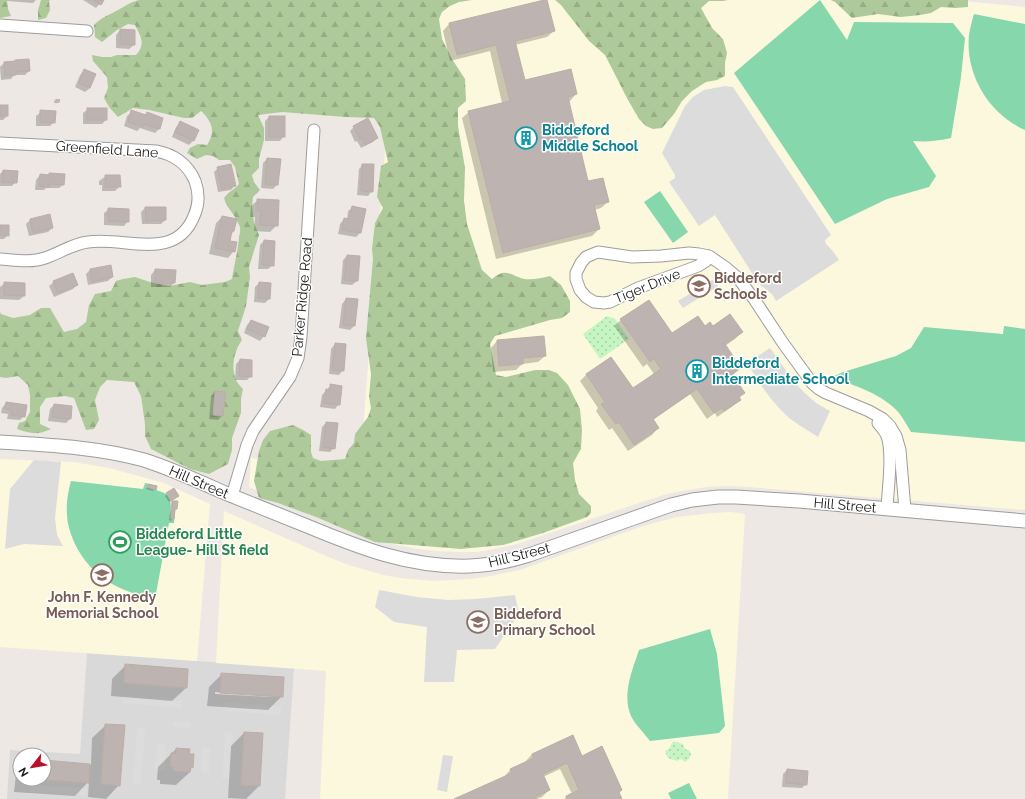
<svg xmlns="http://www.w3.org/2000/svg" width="1025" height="799" font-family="Raleway,sans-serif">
<defs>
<pattern id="forest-firs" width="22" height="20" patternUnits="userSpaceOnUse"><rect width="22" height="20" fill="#afca9a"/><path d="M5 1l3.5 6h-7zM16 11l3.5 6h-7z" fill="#96ad84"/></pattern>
<pattern id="park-dots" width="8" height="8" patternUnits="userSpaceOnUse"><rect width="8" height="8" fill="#c5f5c2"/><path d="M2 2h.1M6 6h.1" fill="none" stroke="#a9d1a6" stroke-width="1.8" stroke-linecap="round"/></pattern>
</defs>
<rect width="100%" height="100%" fill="#ede8e3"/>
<!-- residential -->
<path fill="#dad9da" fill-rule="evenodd" d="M87 653 294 668 285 799H7L10 750 80 754ZM20 755H44V779H20Z"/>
<!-- education -->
<g fill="#fcf8dd">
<path d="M164 0H952L1025 7V510L748 487 728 486 707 487 687 490 667 494 648 500 514 545 478 552H460L435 551 413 548 392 544 363 535 249 487 251 458 360 468 388 113Z"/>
<path d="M0 459 74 462 109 468 164 483 210 504 197 661 0 647Z"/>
<path d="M224 511 333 559 349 565 383 575 400 578 434 581 469 579 486 577 520 570 643 526 677 517 713 513 731 512 745 514 728 799H320L326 671 216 663Z"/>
</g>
<!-- forest -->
<g fill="url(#forest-firs)">
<path d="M0 0H7L8 9 11 16 0 18Z"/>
<path d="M41 0H50L49 1 50 10 46 18 38 20V10Z"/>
<path d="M139 0H472L459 2 450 6 442 12 439 19 442 39 452 59 465 79 466 101 458 108V126L465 168 464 201 467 224 482 270 492 279C506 267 509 275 524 279 533 280 542 278 550 276L561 285 570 301V312L562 318 550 320 495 336 490 344 496 375 506 377 535 370H549L557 373 568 385 580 409 582 430 581 449 573 463 575 480 579 494 591 506V513L587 517 543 533 503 545 461 549 375 542 316 517 278 503 259 498 254 481 259 451 263 440 270 431 293 425 303 430 311 435V452L313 458 321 461 345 459 348 450 354 443 355 434 368 417 371 408 369 397 371 374 366 338 373 259 372 249 375 223 383 208 377 197 381 166 388 162 380 127 374 118 346 117 282 112 258 115 264 128V140L259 159V168L252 175 254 182 260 190 253 197 252 206 254 223 259 235 249 267 250 277 246 306 238 331 242 340C234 351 230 369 237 382 239 385 241 387 243 389L241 399V413L232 438V450L228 464 209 474 190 469 151 449 145 436V424L141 396 134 382 107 380 100 387 95 400 99 420 94 429 86 430 74 398 65 396 46 398 40 407V424L51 429C38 435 31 434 17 429L19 423 25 421 30 412V395L28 385 18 376 6 378 0 377V312L1 314 13 318 30 315 41 308H50L64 332 77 329 86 322 89 305 95 294 111 291 116 281 123 279 135 277 150 282 169 286 190 282 202 285 225 282 232 279C234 265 238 251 239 237 240 233 241 228 239 225 235 214 227 209 224 198 229 191 234 190 239 184L235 167 230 160H219L213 156 206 155 197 159 187 153 190 148 198 144 207 145C216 132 212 121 201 111L192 118H184L149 110 133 108 118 117 109 107 104 98 108 88 107 77 93 61 92 55 102 57H111L117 55H136C146 44 141 37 135 25L128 24 117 30 102 42 95 37 94 25C102 17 107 16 116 11 124 7 130 2 139 0Z"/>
<path d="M555 0H728L723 1H709L701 8 712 28 723 39 727 53 725 63V76L717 80 706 82 692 91 682 101 674 114 662 128 653 129 646 126 639 119 628 100 605 55 589 41 561 5Z"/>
<path d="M831 0H968V7L955 8 941 7 931 13 920 15 901 17 878 14 852 18 835 2Z"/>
</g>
<!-- park -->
<g fill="url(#park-dots)">
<path d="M607 316 615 319 629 339 600 359 583 334Z"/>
<path d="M673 741 683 744 685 749 690 751 691 755 689 759 685 762 681 759 677 761 668 758 665 751 669 749Z"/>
</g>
<!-- pitch -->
<g fill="#86d7ac">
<path d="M820 0 847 40 854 22 953 23 965 38 961 77 951 138C938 141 926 142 913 141L936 176 929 187 887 199 835 224 734 73Z"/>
<path d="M974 14 1025 24V130C989 114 965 75 969 35 970 28 972 21 974 14Z"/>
<path d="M660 191 688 232 673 243 644 202Z"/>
<path d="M1004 326 1025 329V442L911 432C907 426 904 419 899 413 883 394 855 386 832 377L843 372 896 356 911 348 924 327 1003 334Z"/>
<path d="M71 481 143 489 145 483 157 486 156 490C169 494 171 496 171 510H175L174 523H169L155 599C120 592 91 577 75 544 71 535 67 524 67 514 66 503 68 492 71 481Z"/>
<path d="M710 629 717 654 725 726 719 733 650 741C645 734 634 723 631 716 622 694 632 671 639 650Z"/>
<path d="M689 783 697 799H671L668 793Z"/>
</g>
<!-- parking -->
<g fill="#dcdcdc">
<path d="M725 86 733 87 831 235 825 240 826 244 832 250 839 260 776 301 772 294 759 284 715 215 699 226 669 182 675 178V175L662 153 685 106 693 97 704 90Z"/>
<path d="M714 279 718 286 683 308 678 301Z"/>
<path d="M770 348 794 382 805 393 816 403 830 411 818 437 799 425 789 418 781 410 772 400 763 388 747 363Z"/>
<path d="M34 460 61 462 55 518 57 535 63 546 24 544 5 549 10 489Z"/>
<path d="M379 590 417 597 448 600 476 599 515 595 519 614 495 649 457 650 454 682H424L427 627 394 622 375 607Z"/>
<path d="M123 696 183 700 182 708 122 703Z"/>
<path d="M224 702 282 707 281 715 223 711Z"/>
<path d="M173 721 191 722V728L173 727Z"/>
<path d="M137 727 145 728 141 785 133 784Z"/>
<path d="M225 732 233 733 230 779 222 778Z"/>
<path d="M157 744 166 745 165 770 155 769Z"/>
<path d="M202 748 210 749 209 773 201 772Z"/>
<path d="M443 755 453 756 447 792 437 790Z"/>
<path d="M32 785 87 788 86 796 31 792Z"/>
</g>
<!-- shadow -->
<g fill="#0003" fill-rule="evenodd">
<path d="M7 0H36L33 3 7 1Z"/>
<path d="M83 0H103L96 8Z"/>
<path d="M449 24 554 31 547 37 515 45 524 82 576 94 570 101H568L588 182 608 202 601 208 594 210 599 229 592 236 496 259 462 118 469 112 502 103 490 51 450 61 443 31Z"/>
<path d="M120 30 134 45 129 49 116 48V35Z"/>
<path d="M4 63 29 71 25 75H14L11 79 1 80 0 67Z"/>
<path d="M84 71 90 88 85 92 75 87 80 75Z"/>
<path d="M56 99H60V102L58 103H54V101Z"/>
<path d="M0 106 7 116 3 120H0Z"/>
<path d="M88 109 106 120 102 124H83V113Z"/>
<path d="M41 112 54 122 50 126H36V116Z"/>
<path d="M132 112 145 116 147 114 162 119 159 129 155 133 140 128 137 131 124 126 127 116Z"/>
<path d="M269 117H284V136L280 141H265V121Z"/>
<path d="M181 122 198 131 193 141 189 145 172 137 176 127Z"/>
<path d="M354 127 377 138 373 142 361 148 357 141 355 142 350 131Z"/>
<path d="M267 159 280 160 277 185 273 189 261 188 263 163Z"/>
<path d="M363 165 372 191 368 196 357 195 359 169Z"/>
<path d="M218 168 235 185 231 190 218 192 214 172Z"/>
<path d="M3 171 16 182 12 186H0V174Z"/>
<path d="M49 174 64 184 59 188H46L44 190H35L36 180 40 175 47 176Z"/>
<path d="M106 176 120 186 115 191H102V185H99V181Z"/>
<path d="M258 200 277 225 270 232 254 231 255 217H250L251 206Z"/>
<path d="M353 207 364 209 360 233 356 237 338 234 340 224 344 219 347 220 348 211Z"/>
<path d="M145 208 165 220 161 224H142L141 212Z"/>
<path d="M109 209 128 221 124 226 104 225V213Z"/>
<path d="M49 216 52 228 48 232 29 236 26 224 30 220Z"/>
<path d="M222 217 234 231 231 234 229 241 234 251 228 258 209 254 216 223Z"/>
<path d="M0 226 8 235 4 239H0Z"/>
<path d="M264 241 274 242 273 265 268 269H258L260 245Z"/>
<path d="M347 256 357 281 352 285 341 284 343 260Z"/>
<path d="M90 270 112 277 108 281 88 285 86 274Z"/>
<path d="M155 270 174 283 170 287H151V275Z"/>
<path d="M54 282 77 285 73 289 54 297 49 286Z"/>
<path d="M5 283 24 296 19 300 0 299V287Z"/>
<path d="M259 283 269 299 265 303 254 302 255 287Z"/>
<path d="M346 299 354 326 350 330 339 328 342 304Z"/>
<path d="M621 320 672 335 704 327H712L742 332 735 339 725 346 740 368 732 376 743 393 738 398 740 399 733 406 717 417 715 413 707 419 690 394 653 420 658 428 652 435 628 451 612 428 609 430 596 411 598 408 580 381 586 375 611 358 632 390 654 374 647 364 643 367 614 326Z"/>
<path d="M251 321 264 336 260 341 244 333 247 325Z"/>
<path d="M497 341 545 356 538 362 522 364 516 370 493 372 491 348Z"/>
<path d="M335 344 343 370 339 375 329 374 331 349Z"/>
<path d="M240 360 251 376 247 380H235L236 364Z"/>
<path d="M331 385 339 404 335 409 320 407 322 395Z"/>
<path d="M216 392 222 416 218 420 209 419 211 397Z"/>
<path d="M6 403 24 416 20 420 7 419 8 414 1 413 2 408Z"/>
<path d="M54 405 70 419 66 423 48 421 50 409Z"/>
<path d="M326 423 334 448 330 452 319 451 322 427Z"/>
<path d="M149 485 155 489 153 491 146 489Z"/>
<path d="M167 494 178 496 169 502 165 496Z"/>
<path d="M172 502 177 509 174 511 173 519 171 521 169 520 170 513 172 510H171V504Z"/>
<path d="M126 665 186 688 172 701 111 696 112 679Z"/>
<path d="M222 674 282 696 268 710 207 706 209 687ZM215 692 271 695V697L215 694Z"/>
<path d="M106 725 119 785 106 799 88 797 89 781 75 796 14 792 16 774 20 769V779H44V761L91 765 92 738Z"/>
<path d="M244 733 259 786 246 799 228 798 231 746Z"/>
<path d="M176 749 188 755 192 767 190 770V772L176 785 160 784V780H157L158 767Z"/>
<path d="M532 754 582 757 618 793 621 799H564L566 797 572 794 560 769 543 777 549 790 542 797 537 799H457L504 777 510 770 527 763 526 761Z"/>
<path d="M787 770 806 784 802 788 782 787 783 774Z"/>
</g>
<!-- building -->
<g fill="#bdb3b0" stroke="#beada6">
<path d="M93 0H104L101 5Z"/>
<path d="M544 0H547L555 31 515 41 525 80 571 69 577 94 568 97 588 181 603 178 609 202 594 205 600 229 503 253 468 111 510 101 496 45 457 55 449 23Z"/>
<path d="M120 29 135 30V45L120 44Z"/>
<path d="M29 59 30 71 16 72V75L5 76 4 62 15 61V60Z"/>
<path d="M84 69 96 74 90 88 79 83Z"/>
<rect x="0" y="105" width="8" height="11"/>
<rect x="87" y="108" width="20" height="12"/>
<path d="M40 110 56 111 55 123 40 122Z"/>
<path d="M131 110 146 115 147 112 163 118 160 129 143 124V127L128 122Z"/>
<rect x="269" y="116" width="16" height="21"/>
<path d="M368 118 378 138 365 145 362 138 360 139 353 126Z"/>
<path d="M180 121 199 130 194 141 175 132Z"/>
<path d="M267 158 281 159 278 185 265 184Z"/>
<path d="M231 164 236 186 222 189 217 167Z"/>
<path d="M362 164H374L373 192 361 191Z"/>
<path d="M3 170 18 171 17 183 2 182Z"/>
<path d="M49 173 65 174 64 185 49 184V187L39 186 40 174 49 175Z"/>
<path d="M105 175H120L121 187H105Z"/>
<path d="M257 199 279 200 278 226 260 225 261 211H257Z"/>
<path d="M352 206 366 209 361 233 342 230 344 218 349 219Z"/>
<path d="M145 207H166V220L146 221Z"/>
<path d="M108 208 129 209V222L108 221Z"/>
<path d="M50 214 53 228 33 233 30 219Z"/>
<path d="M222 216 237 219 234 231H232L230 241 237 242 235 252 215 248Z"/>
<path d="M0 225H9V236L0 235Z"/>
<path d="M264 240 275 241 274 266 262 265Z"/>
<path d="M347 255 360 256 358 281 344 280Z"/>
<path d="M111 265 113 277 92 282 90 269Z"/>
<path d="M155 269 176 270 175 283H155Z"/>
<path d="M73 273 78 285 58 293 53 281Z"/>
<path d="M4 282 25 283V296L4 295Z"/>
<path d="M259 282 271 283 270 299 258 298Z"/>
<path d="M346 298 358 299 355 326 343 325Z"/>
<path d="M649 300 672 333 698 316 705 326 710 322 713 326 730 314 743 332 725 344 741 368 732 374 745 393 739 397 741 400 724 411 722 408 714 413 697 389 653 419 659 428 634 445 619 422 616 424 601 404 605 402 586 374 611 357 633 388 661 369 654 359 650 362 620 319Z"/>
<path d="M251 320 269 327 265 337 247 329Z"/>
<path d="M544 336 546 356 523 358V364L499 366 497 340Z"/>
<path d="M335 343 346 344 344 371 332 370Z"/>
<path d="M240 359 252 360V377L239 376Z"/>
<path d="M330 384 342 386 340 405 324 403 326 389 330 390Z"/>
<path d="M215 391 226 392 223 416 213 415Z"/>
<path d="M6 402 27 405 25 417 11 415V410L5 409Z"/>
<path d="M54 404 72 406 71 419 52 417Z"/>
<path d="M326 422 338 423 335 449 323 447Z"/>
<path d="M148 484 157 486 156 490 147 487Z"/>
<path d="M174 488 179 496 171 501 166 493Z"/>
<path d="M172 501H178L177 509H172Z"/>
<path d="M171 510H175L174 519H171Z"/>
<path d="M125 664 188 669 187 688 124 683Z"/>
<path d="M221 673 284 677 283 697 220 693Z"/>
<path d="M105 724 125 725 120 786 101 784Z"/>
<path d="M244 732 263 733 260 786 241 785Z"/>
<path d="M573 735 582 756 602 746 622 790 619 792 622 799H567L566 796 579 790 567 763 543 774 550 790 535 797 536 799H454L512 773 510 769 534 758 532 754Z"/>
<path d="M176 748 190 749 189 754H194L193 768 191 767 190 772 173 771V767H170L171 753H176Z"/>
<path d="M44 760 90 764 89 783 33 779H44Z"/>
<path d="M787 769 808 771 807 785 786 783Z"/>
</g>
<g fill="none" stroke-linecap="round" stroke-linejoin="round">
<!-- minor casing -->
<g stroke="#9d9d9d" stroke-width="13">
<g id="minor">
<path d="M0 25 87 31"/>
<path d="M0 143 156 151C173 154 188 164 195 181 199 192 199 205 194 216 175 263 124 236 88 242 72 244 60 253 45 258 31 263 15 260 0 259"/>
<path d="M709 256 706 261 698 266 638 288 610 302 604 303 594 302 586 297 580 290 576 279V273L581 263 586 257 593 254 598 252 632 257 661 256 689 253 699 254 709 256 725 267 738 278 754 299 783 343 812 383 819 389 826 393 869 411 883 419 890 426 896 436 900 450 905 510"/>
<path d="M878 423C881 427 885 431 887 436 893 454 888 488 887 508"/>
<path d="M232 496 247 445 253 431 290 377 298 358 301 337 314 130"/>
</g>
</g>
<!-- tertiary casing -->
<g stroke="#9d9d9d" stroke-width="15">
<path id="tertiary" d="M0 442C48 445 97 447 144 460 172 469 198 481 225 493 252 504 279 515 307 526 360 548 411 568 470 566 490 565 510 561 529 555L671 505 692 500 718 497H736L799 501 1025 521"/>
</g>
<!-- minor -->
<use href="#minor" stroke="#fff" stroke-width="11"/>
<!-- tertiary -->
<use href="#tertiary" stroke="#fff" stroke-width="13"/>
</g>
<!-- icons -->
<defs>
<g id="building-ring" transform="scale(1.15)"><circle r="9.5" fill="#fff" stroke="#0f9aa8" stroke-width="1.5"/><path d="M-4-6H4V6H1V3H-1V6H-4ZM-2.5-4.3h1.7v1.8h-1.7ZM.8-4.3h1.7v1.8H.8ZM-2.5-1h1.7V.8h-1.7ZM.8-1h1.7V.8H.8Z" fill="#0f9aa8"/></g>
<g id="school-ring" transform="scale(1.15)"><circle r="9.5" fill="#fff" stroke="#8d6e63" stroke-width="1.5"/><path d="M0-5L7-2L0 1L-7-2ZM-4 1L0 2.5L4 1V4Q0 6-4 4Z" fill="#8d6e63"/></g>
<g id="stadium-ring" transform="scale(1.15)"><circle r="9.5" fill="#fff" stroke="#2e9e5b" stroke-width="1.5"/><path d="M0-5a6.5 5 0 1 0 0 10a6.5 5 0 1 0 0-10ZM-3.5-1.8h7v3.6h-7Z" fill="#2e9e5b"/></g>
</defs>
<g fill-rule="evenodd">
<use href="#building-ring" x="526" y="138"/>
<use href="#school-ring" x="699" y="286"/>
<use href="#building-ring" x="697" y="371"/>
<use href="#stadium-ring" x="120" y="542"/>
<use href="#school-ring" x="102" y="575"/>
<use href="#school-ring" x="478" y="622"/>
</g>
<g text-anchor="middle" stroke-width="3" stroke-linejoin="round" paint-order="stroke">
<!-- culture labels -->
<g font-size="14" font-weight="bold" fill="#0d838f" stroke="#fff" text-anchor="start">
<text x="542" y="135">Biddeford<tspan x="542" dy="16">Middle School</tspan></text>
<text x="712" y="368">Biddeford<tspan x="712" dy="16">Intermediate School</tspan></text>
</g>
<!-- street labels -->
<g font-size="14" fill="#1c1c1c" stroke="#fff">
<text transform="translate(107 149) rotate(4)" y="5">Greenfield Lane</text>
<text transform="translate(647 286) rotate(-22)" y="5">Tiger Drive</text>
<text transform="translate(302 297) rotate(-85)" y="5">Parker Ridge Road</text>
<text transform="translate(199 482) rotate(23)" y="5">Hill Street</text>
<text transform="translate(845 505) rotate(5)" y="5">Hill Street</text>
<text transform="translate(519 555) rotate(-14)" y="5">Hill Street</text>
</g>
<!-- education labels -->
<g font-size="14" font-weight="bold" fill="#785e54" stroke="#fff" text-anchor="start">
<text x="714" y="283">Biddeford<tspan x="714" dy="16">Schools</tspan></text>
<text x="102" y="602" text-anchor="middle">John F. Kennedy<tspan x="102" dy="16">Memorial School</tspan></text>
<text x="494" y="619">Biddeford<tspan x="494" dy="16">Primary School</tspan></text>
</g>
<!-- leisure labels -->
<g font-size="14" font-weight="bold" fill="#27864d" stroke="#fff" text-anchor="start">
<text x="136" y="539">Biddeford Little<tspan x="136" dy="16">League- Hill St field</tspan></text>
</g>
</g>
<!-- north arrow -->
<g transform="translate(32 767) rotate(239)"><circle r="19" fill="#ffffff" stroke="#a4a4a4"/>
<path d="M0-3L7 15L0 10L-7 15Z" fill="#bb0e28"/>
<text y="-6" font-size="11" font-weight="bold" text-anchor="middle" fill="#1c1c1c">N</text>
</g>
</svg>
